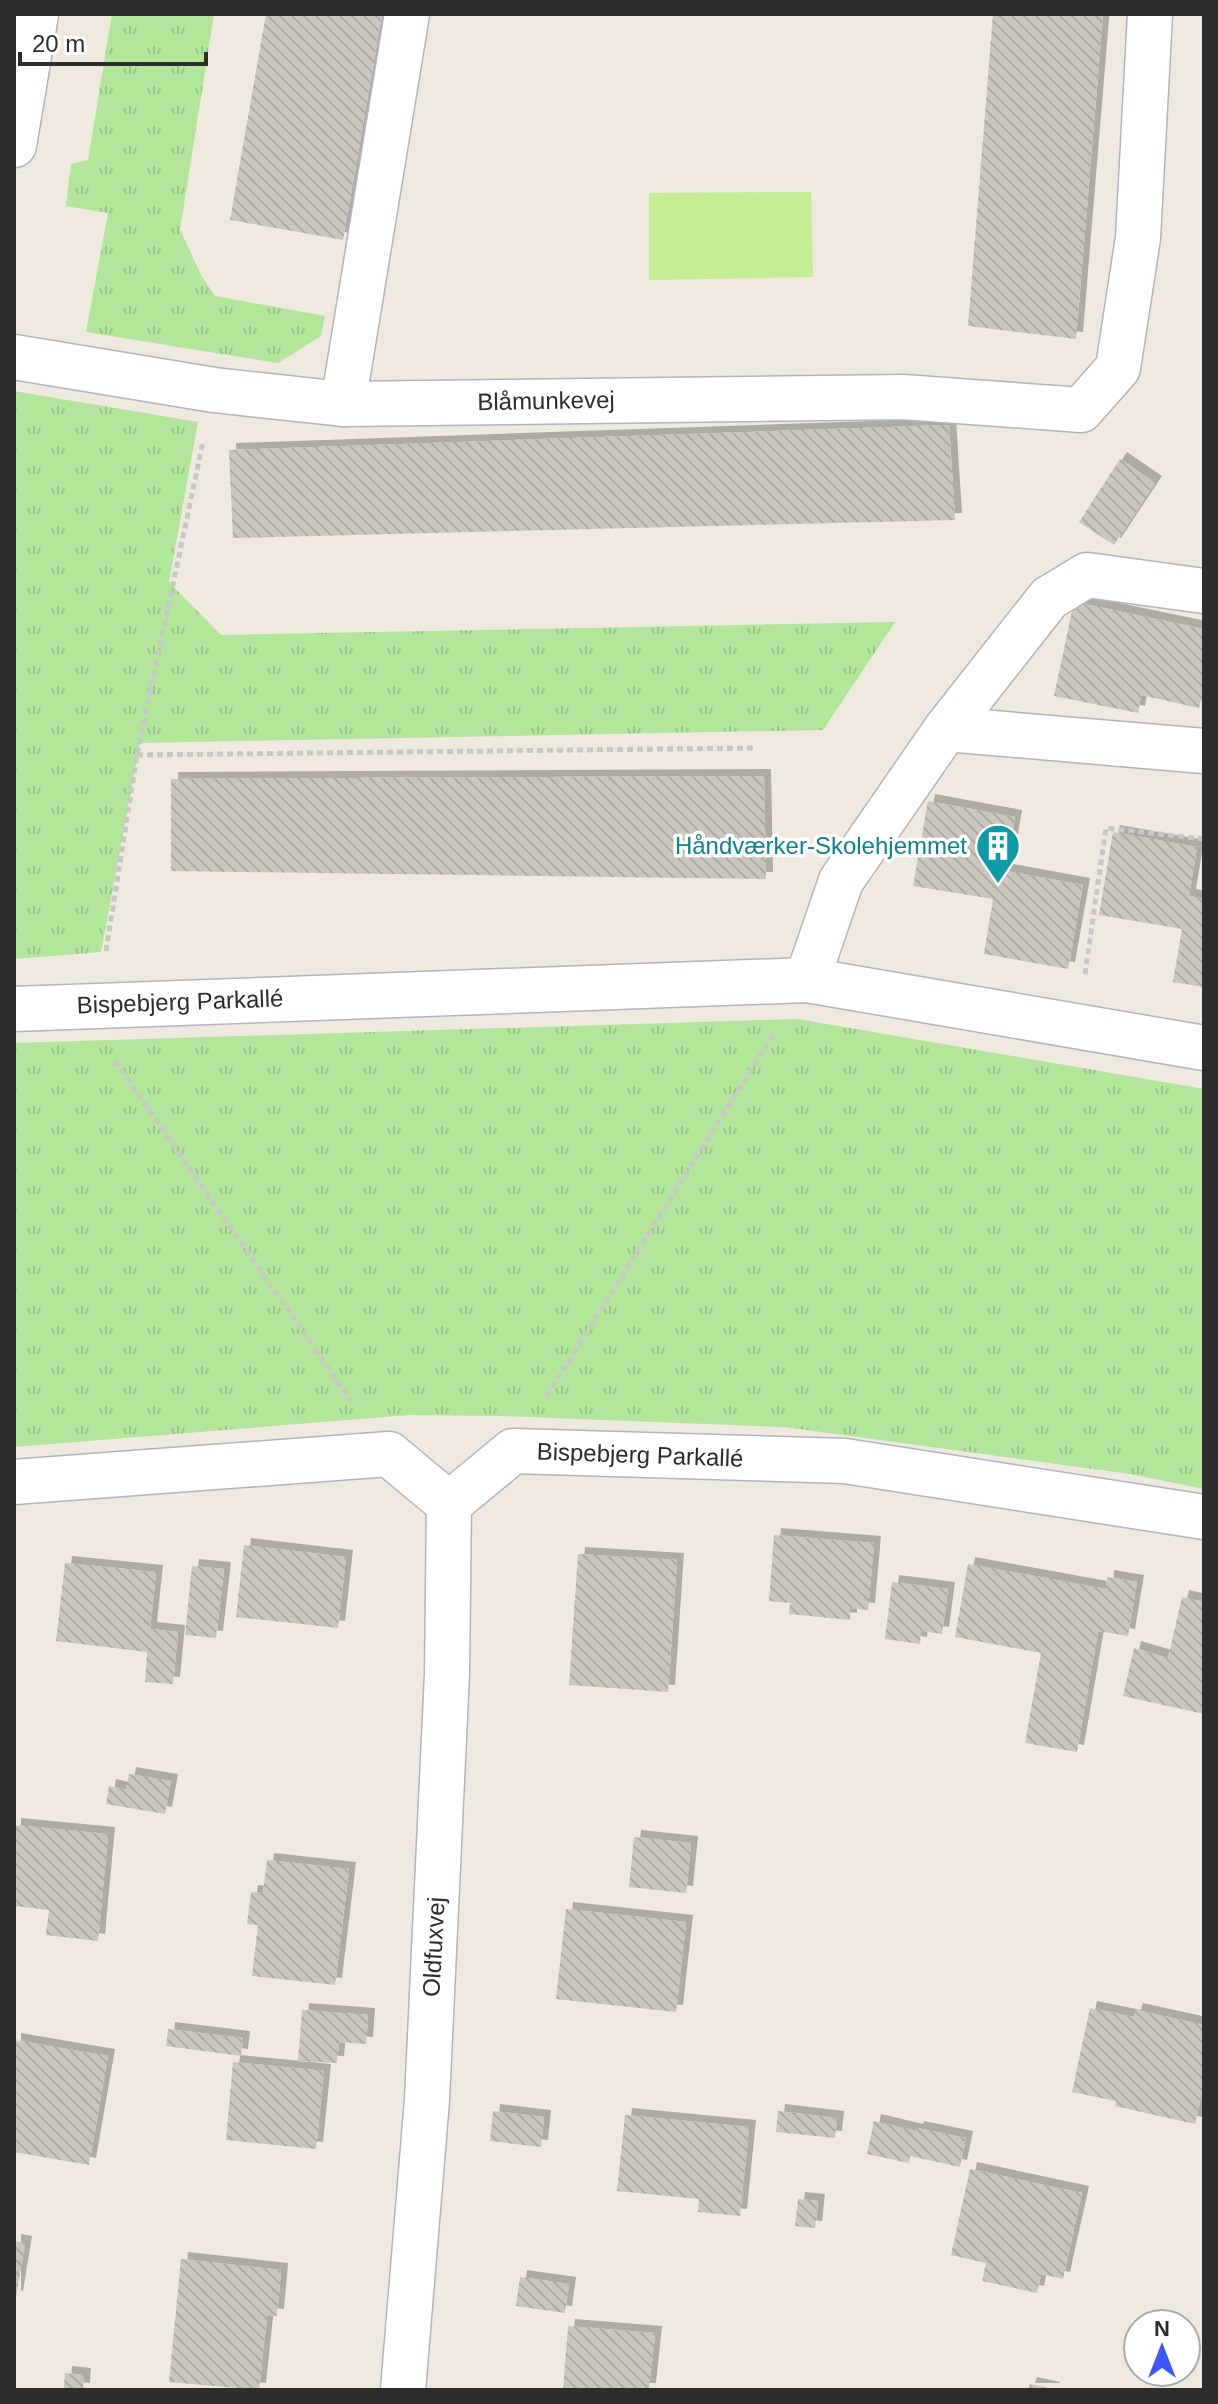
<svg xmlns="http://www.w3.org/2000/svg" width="1218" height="2404" font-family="Arial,sans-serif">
<defs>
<pattern id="grass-tufts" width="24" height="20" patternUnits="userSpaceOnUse" patternTransform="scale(2)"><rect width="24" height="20" fill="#b1e69b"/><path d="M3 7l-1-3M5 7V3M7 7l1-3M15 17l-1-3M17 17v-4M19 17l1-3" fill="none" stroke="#99c686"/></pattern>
<pattern id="building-back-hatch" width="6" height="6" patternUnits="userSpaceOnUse" patternTransform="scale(2)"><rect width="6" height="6" fill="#cac6be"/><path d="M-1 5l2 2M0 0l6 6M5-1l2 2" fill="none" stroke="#aeaaa4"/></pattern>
<filter id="shadow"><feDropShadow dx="7" dy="-7" stdDeviation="0" flood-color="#0004"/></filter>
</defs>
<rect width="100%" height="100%" fill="#efe9df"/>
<!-- grass -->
<g fill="url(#grass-tufts)">
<path d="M112 14H214L180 230 202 277 215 296 325 316 321 336 278 363 86 332 108 213 66 206 71 164 88 160Z"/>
<path d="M14 391 198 422 169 582 221 635 895 622 823 730 140 743 101 952 14 959Z"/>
<path d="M798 1019 1204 1089V1489L1130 1474 784 1427 499 1416 410 1415 14 1447V1043Z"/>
</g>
<!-- pitch -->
<path fill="#c4ed96" d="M811 192 813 277 649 280V193Z"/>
<!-- building -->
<g fill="url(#building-back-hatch)" filter="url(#shadow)">
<path d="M266 14H382L343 240 230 220Z"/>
<path d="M993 14H1103L1076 339 968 326Z"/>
<path d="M949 425 955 520 233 538 229 450Z"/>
<path d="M1120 459 1155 483 1114 545 1079 522Z"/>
<path d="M1074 602 1204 629V691L1199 708 1141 695 1138 713 1054 696Z"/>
<path d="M764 776 766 879 171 871V779Z"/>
<path d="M928 801 1015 817 1006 871 1083 885 1068 969 984 954 993 899 913 886Z"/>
<path d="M1113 832 1197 847 1189 896 1204 899V987L1173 982 1182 929 1099 915Z"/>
<path d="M774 1535 874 1543 868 1610 850 1608V1620L789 1614 790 1603 769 1601Z"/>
<path d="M244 1545 346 1557 338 1628 236 1617Z"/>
<path d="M578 1554 677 1560 668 1692 569 1685Z"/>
<path d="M65 1563 156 1572 150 1629 178 1632 173 1684 145 1682 147 1652 56 1641Z"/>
<path d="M968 1564 1106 1589 1107 1577 1137 1582 1128 1636 1098 1631 1077 1752 1025 1743 1041 1653 955 1637Z"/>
<path d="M192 1566 224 1569 216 1638 185 1635Z"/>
<path d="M892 1582 948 1589 942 1634 921 1631 920 1644 885 1639Z"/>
<path d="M1182 1597 1204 1602V1714L1123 1696 1134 1648 1168 1658Z"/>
<path d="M129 1774 171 1781 165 1814 106 1804 109 1786 126 1790Z"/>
<path d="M14 1825 108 1834 98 1941 46 1935 49 1910 14 1906Z"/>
<path d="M634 1837 691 1843 686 1893 629 1887Z"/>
<path d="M267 1860 349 1869 335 1985 252 1976 258 1925 247 1924 251 1892 263 1893Z"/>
<path d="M566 1909 686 1922 676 2012 556 1999Z"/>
<path d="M1090 2008 1134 2017 1136 2010 1204 2025V2084L1195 2124 1115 2106 1116 2101 1072 2092Z"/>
<path d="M302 2010 368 2015 366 2044 339 2042 337 2063 298 2061Z"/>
<path d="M168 2029 243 2038 241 2056 166 2046Z"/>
<path d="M14 2040 108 2056 89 2165 14 2152Z"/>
<path d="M233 2062 324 2071 316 2149 226 2140Z"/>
<path d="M493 2111 544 2117 541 2147 490 2141Z"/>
<path d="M778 2111 837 2118 835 2138 776 2132Z"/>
<path d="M625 2115 749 2127 740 2216 698 2212 699 2199 617 2191Z"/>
<path d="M874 2121 916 2131 917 2128 966 2138 960 2167 910 2156 909 2163 867 2154Z"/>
<path d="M970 2169 1082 2193 1063 2279 1041 2274 1037 2293 982 2281 986 2263 951 2255Z"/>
<path d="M798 2199 818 2201 815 2228 795 2226Z"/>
<path d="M14 2241 25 2243 16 2298 14 2297Z"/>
<path d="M181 2259 281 2270 277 2316 267 2315 259 2390 169 2382Z"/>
<path d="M520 2277 569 2284 565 2313 516 2306Z"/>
<path d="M568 2326 655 2333 649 2390H563Z"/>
<path d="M65 2373 84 2375 83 2390 64 2388Z"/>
<path d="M1030 2384 1053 2389V2390H1028Z"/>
</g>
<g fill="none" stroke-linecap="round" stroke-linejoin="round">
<!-- minor casing -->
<g stroke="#b3b5c1" stroke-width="47">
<g id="minor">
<path d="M14 145 36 14"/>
<path d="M14 357 214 390 343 404 903 397 1081 410 1118 368 1138 238 1150 14"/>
<path d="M343 404 407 14"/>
<path d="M1204 591 1087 575 1049 598 946 729 1204 751"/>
<path d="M807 980 841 881 946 729"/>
<path d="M14 1009 807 980 1204 1048"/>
<path d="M14 1482 389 1454 449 1504"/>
<path d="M449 1504 513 1451 845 1461 1204 1517"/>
<path d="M403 2390 427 2100 447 1674 449 1504"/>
</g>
</g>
<!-- path -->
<g stroke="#c8c8c8" stroke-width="5" stroke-dasharray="6 4" stroke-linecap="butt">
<path d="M137 755 754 748"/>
<path d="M106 951 137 755 203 442"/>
<path d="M1085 974 1106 828 1204 839"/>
<path d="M115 1061 351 1401"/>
<path d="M547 1396 773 1035"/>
</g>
<!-- minor -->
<use href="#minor" stroke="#fff" stroke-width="44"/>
</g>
<!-- icons -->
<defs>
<g id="building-pin" transform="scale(2.3)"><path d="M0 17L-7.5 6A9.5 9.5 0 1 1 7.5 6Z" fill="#0f9aa8" stroke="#fff"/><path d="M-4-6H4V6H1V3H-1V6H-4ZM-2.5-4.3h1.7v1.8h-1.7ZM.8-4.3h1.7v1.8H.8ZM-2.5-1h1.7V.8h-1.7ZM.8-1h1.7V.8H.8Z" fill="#fff"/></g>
</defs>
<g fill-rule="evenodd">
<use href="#building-pin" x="998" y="846"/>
</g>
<g text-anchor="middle" stroke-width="7" stroke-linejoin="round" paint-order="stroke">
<!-- street labels -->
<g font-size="24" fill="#2d2d2d" stroke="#fff">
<text transform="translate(546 401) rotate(-1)" y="8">Blåmunkevej</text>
<text transform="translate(180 1002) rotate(-2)" y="8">Bispebjerg Parkallé</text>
<text transform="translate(640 1455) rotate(2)" y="8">Bispebjerg Parkallé</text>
<text transform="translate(434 1947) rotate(-87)" y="8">Oldfuxvej</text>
</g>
<!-- culture labels -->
<g font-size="24" fill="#0d838f" stroke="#fff" text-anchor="end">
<text x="967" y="854">Håndværker-Skolehjemmet</text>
</g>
</g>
<!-- border -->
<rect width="1218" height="2404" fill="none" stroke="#2d2d2d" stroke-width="32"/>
<!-- north arrow -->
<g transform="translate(1162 2348)"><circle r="38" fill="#ffffff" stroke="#ababab" stroke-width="2"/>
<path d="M0-6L14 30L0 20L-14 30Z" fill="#3c57ff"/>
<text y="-12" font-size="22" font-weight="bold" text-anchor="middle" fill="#2d2d2d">N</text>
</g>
<!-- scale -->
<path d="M20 52v12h186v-12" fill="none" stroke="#2d2d2d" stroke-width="4"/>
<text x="32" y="52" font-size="24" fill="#2d2d2d" stroke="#ffffff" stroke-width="6" paint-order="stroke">20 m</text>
</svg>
